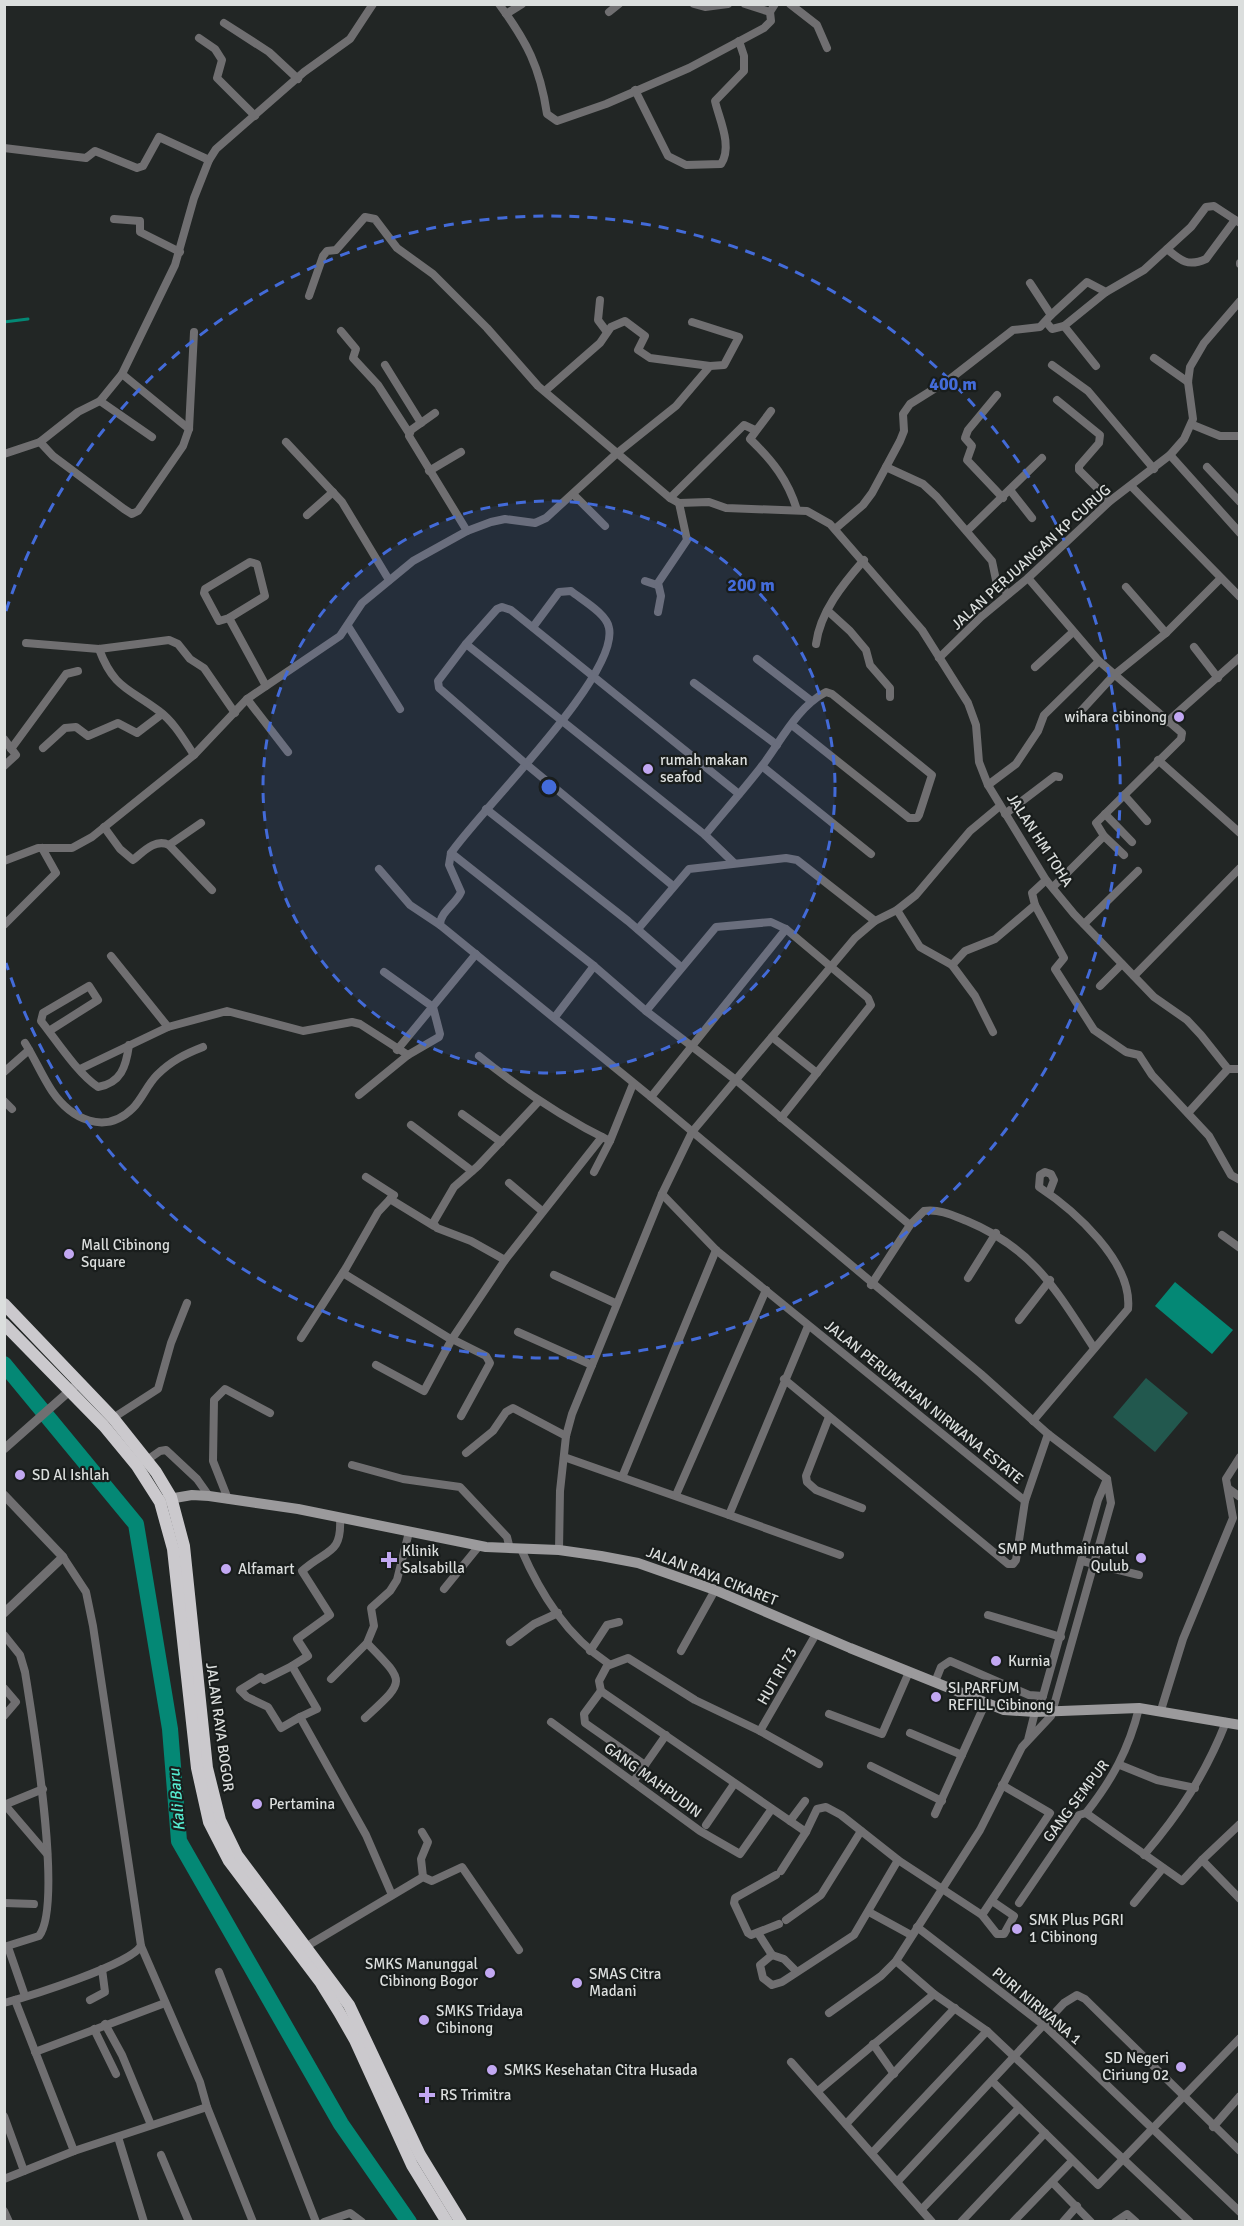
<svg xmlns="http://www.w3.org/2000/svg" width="1244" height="2226" font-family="Signika,sans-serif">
<rect width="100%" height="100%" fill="#222625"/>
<!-- green -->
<path fill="#22584e" d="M1146 1378 1188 1413 1155 1452 1113 1417Z"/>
<!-- water -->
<path fill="#048875" d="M1175 1282 1233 1330 1212 1354 1155 1306Z"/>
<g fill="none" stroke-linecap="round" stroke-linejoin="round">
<!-- stream -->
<path stroke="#048875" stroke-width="3" d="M4 322 28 319"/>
<!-- river -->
<path stroke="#048875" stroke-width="16" d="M4 1364 136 1524 170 1729 179 1841 341 2124 409 2222"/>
<!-- minor -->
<g stroke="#706f71" stroke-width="8">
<path d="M499 4C527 42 540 67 547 114L557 121 606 104 689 68 764 28 771 21 770 12 775 4"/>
<path d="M694 4 705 7 728 4"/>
<path d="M745 4 770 12"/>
<path d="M790 4 817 25 827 48"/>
<path d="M609 12 619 4"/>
<path d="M506 14 522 4"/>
<path d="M224 23 269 52 298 79"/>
<path d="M199 38 215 49 222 60 217 78 255 116"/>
<path d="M635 90 668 156 686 165 721 164C733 146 719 119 715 101L744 71V56L739 41"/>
<path d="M4 148 86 158 95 151 137 168 143 166 159 137 209 160"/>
<path d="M114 219 140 221V232L180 252"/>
<path d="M1167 249C1181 261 1188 267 1206 259L1235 220"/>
<path d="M1240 263V264"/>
<path d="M309 296 323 256 327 251 336 250 365 217 375 219 397 248 433 274 487 328 538 386 670 498 679 503 709 502 726 508 807 511 830 524 922 630 968 703 976 725 979 762 988 785 1046 880 1074 914 1154 997 1187 1020 1201 1035 1228 1069"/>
<path d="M600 300 598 320 607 332"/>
<path d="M1051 315 1087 282 1106 292 1144 270 1191 227 1206 207 1214 206 1240 223"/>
<path d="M1046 322 1052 329 1064 326 1096 366"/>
<path d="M1064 326 1106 292"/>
<path d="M341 331 356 349 353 358 378 385 409 433"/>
<path d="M1154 358 1188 382"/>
<path d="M385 365 421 423"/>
<path d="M1052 365 1088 391 1154 469"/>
<path d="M122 374 189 429"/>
<path d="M545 391 600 343 611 327 625 321 645 336 638 350 650 358 710 366"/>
<path d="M997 395 968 430 965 438 972 446 967 460 1003 498"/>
<path d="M1057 400 1100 435 1099 443 1079 466V470L1110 501"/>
<path d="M100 401 152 437"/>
<path d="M771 411 750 439C772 460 788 480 797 510"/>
<path d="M435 413 411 430 409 436 467 531"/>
<path d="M1193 425 1220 436H1240"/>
<path d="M40 442 53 456 124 509 132 514 138 511 183 446 189 429 194 332"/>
<path d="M286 442 342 502 389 580"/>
<path d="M4 454 40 442 78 412 100 401 122 374 175 265 194 198 209 160 216 149 304 72 350 39 373 4"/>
<path d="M1170 455 1240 533"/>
<path d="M886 467 923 484 937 497 992 561 996 580 1008 594"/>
<path d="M1207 467 1240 502"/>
<path d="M429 471 461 452"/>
<path d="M1132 487 1240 597"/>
<path d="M1010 490 1032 518"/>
<path d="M574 495 605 526"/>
<path d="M670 498 744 425 755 430"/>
<path d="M307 515 333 492"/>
<path d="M835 529 863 505 872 493 900 441 904 431 903 414 910 404 950 379 1013 330 1040 327 1051 315 1030 283"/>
<path d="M967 531 1042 458"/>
<path d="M250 562 257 564 265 596 229 618 219 621 204 593 205 589Z"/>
<path d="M1028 578 1099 661 1182 733 1181 739 1096 823 1104 836 1124 855"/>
<path d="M645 581 657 585"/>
<path d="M1126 587 1166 633"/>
<path d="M828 611 850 631 866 650 870 665 890 688V697"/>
<path d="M658 612 661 596 658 583 687 540 679 503"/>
<path d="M229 618 266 686"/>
<path d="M348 626 400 709"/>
<path d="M533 627 559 592 571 591C582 600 607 614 609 628 619 676 480 810 451 853L449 865 461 892C456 904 440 912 440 925L651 1097 981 1374 1048 1434 1107 1479"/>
<path d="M26 643 99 649 169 640 178 644 190 659 204 668 235 713"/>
<path d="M466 644 438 681 439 688 526 764 672 885"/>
<path d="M816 644C820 612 843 584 864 560"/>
<path d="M1194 647 1218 678"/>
<path d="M99 649C114 689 129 688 159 711 174 722 184 740 194 755"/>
<path d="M939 658 981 617 1028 578 1110 501 1170 455 1184 439 1193 419 1188 382 1190 367 1204 343 1240 301"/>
<path d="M757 659 810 700"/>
<path d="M1035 667 1073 632"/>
<path d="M694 683 777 745"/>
<path d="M247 699 288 752"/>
<path d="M1081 711 1114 675 1166 633 1220 579"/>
<path d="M1167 722 1240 657"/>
<path d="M4 739 16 755 4 766"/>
<path d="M43 748 65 728 76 727 88 736 118 723 137 733 162 714"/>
<path d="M11 749 66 674 78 671"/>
<path d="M1158 760 1240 833"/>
<path d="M762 766 871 854"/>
<path d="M988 785 1016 764 1038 731 1044 715 1099 661"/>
<path d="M1124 795 1147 821"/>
<path d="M486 809 628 921 681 967"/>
<path d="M1005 814 1055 776 1059 777"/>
<path d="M1105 814 1132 842"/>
<path d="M104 827 120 849 133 860C143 852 155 838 169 845L201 823"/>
<path d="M705 835C724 812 744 789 762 766 781 741 797 707 826 692L832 694 932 775 919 815 917 818H909L792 725"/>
<path d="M169 845 212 890"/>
<path d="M451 853 594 966 646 1011 737 1081 910 1225"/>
<path d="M4 861 38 848H72L92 837 194 755 247 699 340 636 362 603 413 561 467 531 491 522 505 519 535 523 546 518 616 454 676 406 710 366 724 365 739 337 692 322"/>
<path d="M734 863 705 835 466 644 497 609 502 607 511 610 739 794"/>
<path d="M379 869 410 905 440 925"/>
<path d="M1053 887 1104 836"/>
<path d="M1035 905 1064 958 1055 969 1094 1030 1126 1052 1139 1055 1152 1075 1209 1136 1231 1175 1240 1180"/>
<path d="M897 910 920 947 952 965 965 951 995 939 1035 905 1032 893 1046 880"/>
<path d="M1084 924 1138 871"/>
<path d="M4 925 56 873 42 848"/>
<path d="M638 929 689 869 786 858 797 860 875 921"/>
<path d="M111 956 168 1027"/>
<path d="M952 965 975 996 993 1032"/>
<path d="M1134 976 1240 868"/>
<path d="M1100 986 1122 964"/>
<path d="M646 1011 716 927 771 922 786 929 868 998 871 1005 781 1118"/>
<path d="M555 1017 594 966"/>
<path d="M49 1031 98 1000 89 986 43 1013 41 1021C56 1040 78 1074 98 1087 121 1083 126 1067 129 1045"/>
<path d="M772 1037 817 1073"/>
<path d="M25 1043C35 1059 42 1076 52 1091 71 1119 105 1136 133 1108 142 1099 147 1085 157 1075 171 1061 185 1054 203 1047"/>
<path d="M397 1050 476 954"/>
<path d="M479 1056C520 1089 563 1118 610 1141"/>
<path d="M80 1069 168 1027 227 1011 303 1031 352 1022 360 1024 408 1055"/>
<path d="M1228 1069H1240"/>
<path d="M4 1072 29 1050"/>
<path d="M359 1095 408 1055 439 1037 440 1034 433 1007 384 972"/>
<path d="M651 1097 786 929"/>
<path d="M4 1101 12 1109"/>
<path d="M1188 1113 1228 1069"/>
<path d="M462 1114 501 1142"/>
<path d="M411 1125 472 1171"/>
<path d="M594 1172 610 1141 633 1084"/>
<path d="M509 1183 542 1211"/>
<path d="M662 1194 716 1250 1025 1501"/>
<path d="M390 1199 434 1226"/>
<path d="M1222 1235 1240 1248"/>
<path d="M505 1260 471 1241 437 1228 433 1223 454 1187 478 1166 539 1101"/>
<path d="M343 1273 452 1340"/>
<path d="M554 1275 615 1303"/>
<path d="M968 1278 996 1233"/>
<path d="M871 1285 910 1225 924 1211C940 1209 952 1215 967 1221 1034 1249 1056 1290 1094 1348"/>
<path d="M1019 1320 1050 1280"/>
<path d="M518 1332 592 1365"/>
<path d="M301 1338 346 1268 378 1212 394 1195 366 1177"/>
<path d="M452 1339 486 1356 490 1363 461 1416"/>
<path d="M376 1365 424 1391 452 1339 505 1260 602 1137"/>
<path d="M784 1379 1008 1564H1013L1016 1560 1025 1501 1048 1434"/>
<path d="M829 1417 806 1476 807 1482 816 1490 862 1508"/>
<path d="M113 1418 158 1389 171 1343 187 1303"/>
<path d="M1033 1421 1128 1309C1133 1262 1074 1210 1039 1187L1040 1175 1045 1172 1051 1174 1054 1180 1049 1193"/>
<path d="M466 1453 493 1431 506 1412 513 1408 566 1436"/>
<path d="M564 1457 729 1515 808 1326"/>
<path d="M147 1460 160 1451 166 1450 197 1479 209 1496"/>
<path d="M352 1465 403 1479 460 1487 507 1537 510 1549"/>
<path d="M623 1475 716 1250"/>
<path d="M1229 1489 1240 1497"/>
<path d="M676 1495 766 1290"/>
<path d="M228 1499 213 1461 214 1400 225 1389 270 1413"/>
<path d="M729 1515 840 1555"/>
<path d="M340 1519C342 1555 326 1549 302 1571L330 1615 297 1639 308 1656 292 1666 317 1709 300 1717 366 1835 392 1895"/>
<path d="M521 1549C541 1595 567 1636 609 1664"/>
<path d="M559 1550 560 1491 566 1436 572 1414 662 1194 692 1132 855 938 875 921 897 910 916 895 970 831 1000 806"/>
<path d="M1082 1561 1139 1575"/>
<path d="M444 1589 479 1546"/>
<path d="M988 1615 1061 1637"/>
<path d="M4 1635 20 1655 25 1672C32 1717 64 1904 39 1936L4 1947"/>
<path d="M510 1642 534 1624 558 1613"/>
<path d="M590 1651 607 1625 619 1622"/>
<path d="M681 1651 715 1590"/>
<path d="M292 1666 264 1680 261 1677 240 1690 247 1697 268 1707 281 1728 300 1717"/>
<path d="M331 1679 367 1643 374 1626 371 1608 390 1591 397 1580 409 1532"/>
<path d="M935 1682 941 1667 950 1661 1029 1695 1043 1696"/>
<path d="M4 1688 16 1702 4 1716"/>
<path d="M601 1691 599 1681 607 1666 628 1658 695 1700 760 1731 819 1764"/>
<path d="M1161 1710 1183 1639 1233 1518 1226 1479 1240 1457"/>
<path d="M829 1714 882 1734 909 1672"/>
<path d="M365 1718C406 1680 406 1683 367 1643"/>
<path d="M551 1722 700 1831 740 1854 771 1810"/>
<path d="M760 1731 816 1634"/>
<path d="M910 1733 962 1755"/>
<path d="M666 1735 645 1765 585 1723 584 1714 601 1691C670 1738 738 1785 806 1832L817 1809 826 1807 841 1815 898 1860 982 1915 1050 1813 1002 1785"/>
<path d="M1120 1765 1157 1780 1195 1788"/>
<path d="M871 1766 942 1801"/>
<path d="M633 1782 645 1765"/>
<path d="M4 1805 43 1789"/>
<path d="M5 1805 47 1854"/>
<path d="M1086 1813 1182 1881 1202 1860"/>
<path d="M935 1814 985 1704"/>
<path d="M790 1821 805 1801"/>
<path d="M1240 1824 1202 1860 1240 1899"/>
<path d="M706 1825 734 1784"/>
<path d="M422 1832 428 1842 421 1859 423 1877"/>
<path d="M1144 1855C1180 1813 1206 1773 1226 1722"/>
<path d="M781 1871 806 1832"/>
<path d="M776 1875 735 1898 734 1903 748 1933 751 1935 779 1924"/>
<path d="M4 1903 34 1904"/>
<path d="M1019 1903 1079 1815 1086 1813C1112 1780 1129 1749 1139 1708"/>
<path d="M1134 1903 1163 1868"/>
<path d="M869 1912 911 1935"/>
<path d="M982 1915 997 1934H1004L1014 1916 992 1901"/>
<path d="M786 1920 821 1895 861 1831"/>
<path d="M917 1927 1045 2026 1240 2212"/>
<path d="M758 1933 772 1955"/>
<path d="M141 1946 200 2082 207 2107 253 2222"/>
<path d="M307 1946 423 1877 432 1881 462 1867 519 1950"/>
<path d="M8 1947 25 1996"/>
<path d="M772 1955 760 1965 763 1978 772 1985 782 1982 854 1935 898 1860"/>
<path d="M772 1955 784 1959 796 1971"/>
<path d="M896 1961 934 1994 987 2031 1190 2222"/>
<path d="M219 1972 316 2222"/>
<path d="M15 2000 74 2151"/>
<path d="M90 2000 105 1992 102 1969"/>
<path d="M4 2003C30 1996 129 1965 141 1946L93 1626 86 1592 63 1557"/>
<path d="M829 2013 881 1976 896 1961 980 1830 1022 1747 1051 1716 1111 1503 1107 1479 1098 1500 1043 1696 1035 1712 1028 1740"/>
<path d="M105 2024 122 2055 151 2125"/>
<path d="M94 2029 116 2074"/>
<path d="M873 2044 894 2074"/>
<path d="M35 2052 165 2003"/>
<path d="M791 2062 932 2222"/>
<path d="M992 2081 1098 2185 1240 2038"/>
<path d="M818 2091 934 1994"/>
<path d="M4 2116 24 2171"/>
<path d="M846 2124 955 2008"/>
<path d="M1213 2127 1240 2096"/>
<path d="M118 2137 144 2222"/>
<path d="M873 2152 987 2031"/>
<path d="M161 2155 189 2222"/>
<path d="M4 2179 74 2151 207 2107"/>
<path d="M897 2182 1064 2003 1077 1995 1085 1999 1240 2151"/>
<path d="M1052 2182 1091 2222"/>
<path d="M922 2209 1019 2108"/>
<path d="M4 2211 9 2222"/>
<path d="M324 2222 350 2213 362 2222"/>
<path d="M961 2222 1045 2133"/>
<path d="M1013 2222 1072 2161"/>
<path d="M1063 2222 1077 2206"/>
<path d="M1115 2222 1127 2214 1136 2222"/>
</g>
<!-- tertiary -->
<g stroke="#706f71" stroke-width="9">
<path d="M4 1449 74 1387"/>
<path d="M4 1495 63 1557 4 1613"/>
</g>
<!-- secondary -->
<path stroke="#9b9a9c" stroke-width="10" d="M163 1500 192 1495 209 1496 298 1509 486 1547 559 1550 601 1556 638 1563 715 1590 850 1648 1004 1710 1035 1712 1139 1708 1240 1725"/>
<!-- trunk -->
<g stroke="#cbc9cd" stroke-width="12">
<path d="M4 1304 113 1418 156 1472 171 1497 184 1546 207 1768 220 1820 237 1855 349 2005 420 2155 461 2222"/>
<path d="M4 1324 104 1426 137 1466 160 1502 173 1549 197 1768 209 1822 229 1861 321 1983 339 2012 355 2040 412 2165 447 2222"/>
</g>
</g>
<!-- distance rings -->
<circle cx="549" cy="787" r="286" fill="#436bd9" fill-opacity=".12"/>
<g fill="none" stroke="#436bd9" stroke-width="3" stroke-dasharray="10 8">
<circle cx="549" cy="787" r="286"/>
<path d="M6 611A571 571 0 1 1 6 963"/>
</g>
<!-- markers -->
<g fill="#c2a8f2" stroke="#191d1c" stroke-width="2">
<circle cx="1179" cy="717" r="6"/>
<circle cx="648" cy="769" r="6"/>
<circle cx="69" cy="1254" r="6"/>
<circle cx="20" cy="1475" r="6"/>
<circle cx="1141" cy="1558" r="6"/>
<path d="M386 1551h6v6h6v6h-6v6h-6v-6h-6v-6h6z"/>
<circle cx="226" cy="1569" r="6"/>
<circle cx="996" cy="1661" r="6"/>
<circle cx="936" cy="1697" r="6"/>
<circle cx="257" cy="1804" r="6"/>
<circle cx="1017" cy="1929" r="6"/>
<circle cx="490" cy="1973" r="6"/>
<circle cx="577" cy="1983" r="6"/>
<circle cx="424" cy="2020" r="6"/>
<circle cx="1181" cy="2067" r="6"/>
<circle cx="492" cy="2070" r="6"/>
<path d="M424 2086h6v6h6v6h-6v6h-6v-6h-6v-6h6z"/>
</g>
<g text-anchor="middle" stroke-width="4.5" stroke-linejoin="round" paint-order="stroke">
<!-- street labels -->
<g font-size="15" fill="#dbdedd" stroke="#191d1c">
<text transform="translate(1031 557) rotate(-42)" y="5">JALAN PERJUANGAN KP CURUG</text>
<text transform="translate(1040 840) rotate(57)" y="5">JALAN HM TOHA</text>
<text transform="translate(924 1402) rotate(39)" y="5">JALAN PERUMAHAN NIRWANA ESTATE</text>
<text transform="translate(712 1576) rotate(21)" y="5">JALAN RAYA CIKARET</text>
<text transform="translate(777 1676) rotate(-60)" y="5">HUT RI 73</text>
<text transform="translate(220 1727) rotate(82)" y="5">JALAN RAYA BOGOR</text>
<text transform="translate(653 1780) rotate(36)" y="5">GANG MAHPUDIN</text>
<text transform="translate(1076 1801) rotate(-53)" y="5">GANG SEMPUR</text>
<text transform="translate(1037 2006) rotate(40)" y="5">PURI NIRWANA 1</text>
</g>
<!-- poi labels -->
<g font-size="15" fill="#dbdedd" stroke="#191d1c" text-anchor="start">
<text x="1167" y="722" text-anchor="end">wihara cibinong</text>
<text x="660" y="765">rumah makan<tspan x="660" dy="17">seafod</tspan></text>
<text x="81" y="1250">Mall Cibinong<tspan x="81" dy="17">Square</tspan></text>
<text x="32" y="1480">SD Al Ishlah</text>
<text x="1129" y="1554" text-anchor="end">SMP Muthmainnatul<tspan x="1129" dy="17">Qulub</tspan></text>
<text x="402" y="1556">Klinik<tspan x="402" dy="17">Salsabilla</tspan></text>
<text x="238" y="1574">Alfamart</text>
<text x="1008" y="1666">Kurnia</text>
<text x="948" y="1693">SI PARFUM<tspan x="948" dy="17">REFILL Cibinong</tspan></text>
<text x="269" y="1809">Pertamina</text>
<text x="1029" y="1925">SMK Plus PGRI<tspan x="1029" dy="17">1 Cibinong</tspan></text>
<text x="478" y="1969" text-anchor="end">SMKS Manunggal<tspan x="478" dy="17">Cibinong Bogor</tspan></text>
<text x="589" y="1979">SMAS Citra<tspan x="589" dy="17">Madani</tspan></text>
<text x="436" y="2016">SMKS Tridaya<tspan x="436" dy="17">Cibinong</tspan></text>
<text x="1169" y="2063" text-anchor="end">SD Negeri<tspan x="1169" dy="17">Ciriung 02</tspan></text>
<text x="504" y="2075">SMKS Kesehatan Citra Husada</text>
<text x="440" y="2100">RS Trimitra</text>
</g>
<!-- water labels -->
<g font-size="16" font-style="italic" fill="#56ebd0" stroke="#191d1c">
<text transform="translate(176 1800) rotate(-95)" y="6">Kali Baru</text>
</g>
</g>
<circle cx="549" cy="787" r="9" fill="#436bd9" stroke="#191d1c" stroke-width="3"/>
<g font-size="18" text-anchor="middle" font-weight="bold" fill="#436bd9" stroke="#191d1c" stroke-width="4.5" stroke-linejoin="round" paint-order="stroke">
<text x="953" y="390">400 m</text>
<text x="751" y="591">200 m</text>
</g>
<!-- border -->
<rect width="1244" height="2226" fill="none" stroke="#dbdedd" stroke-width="12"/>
</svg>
